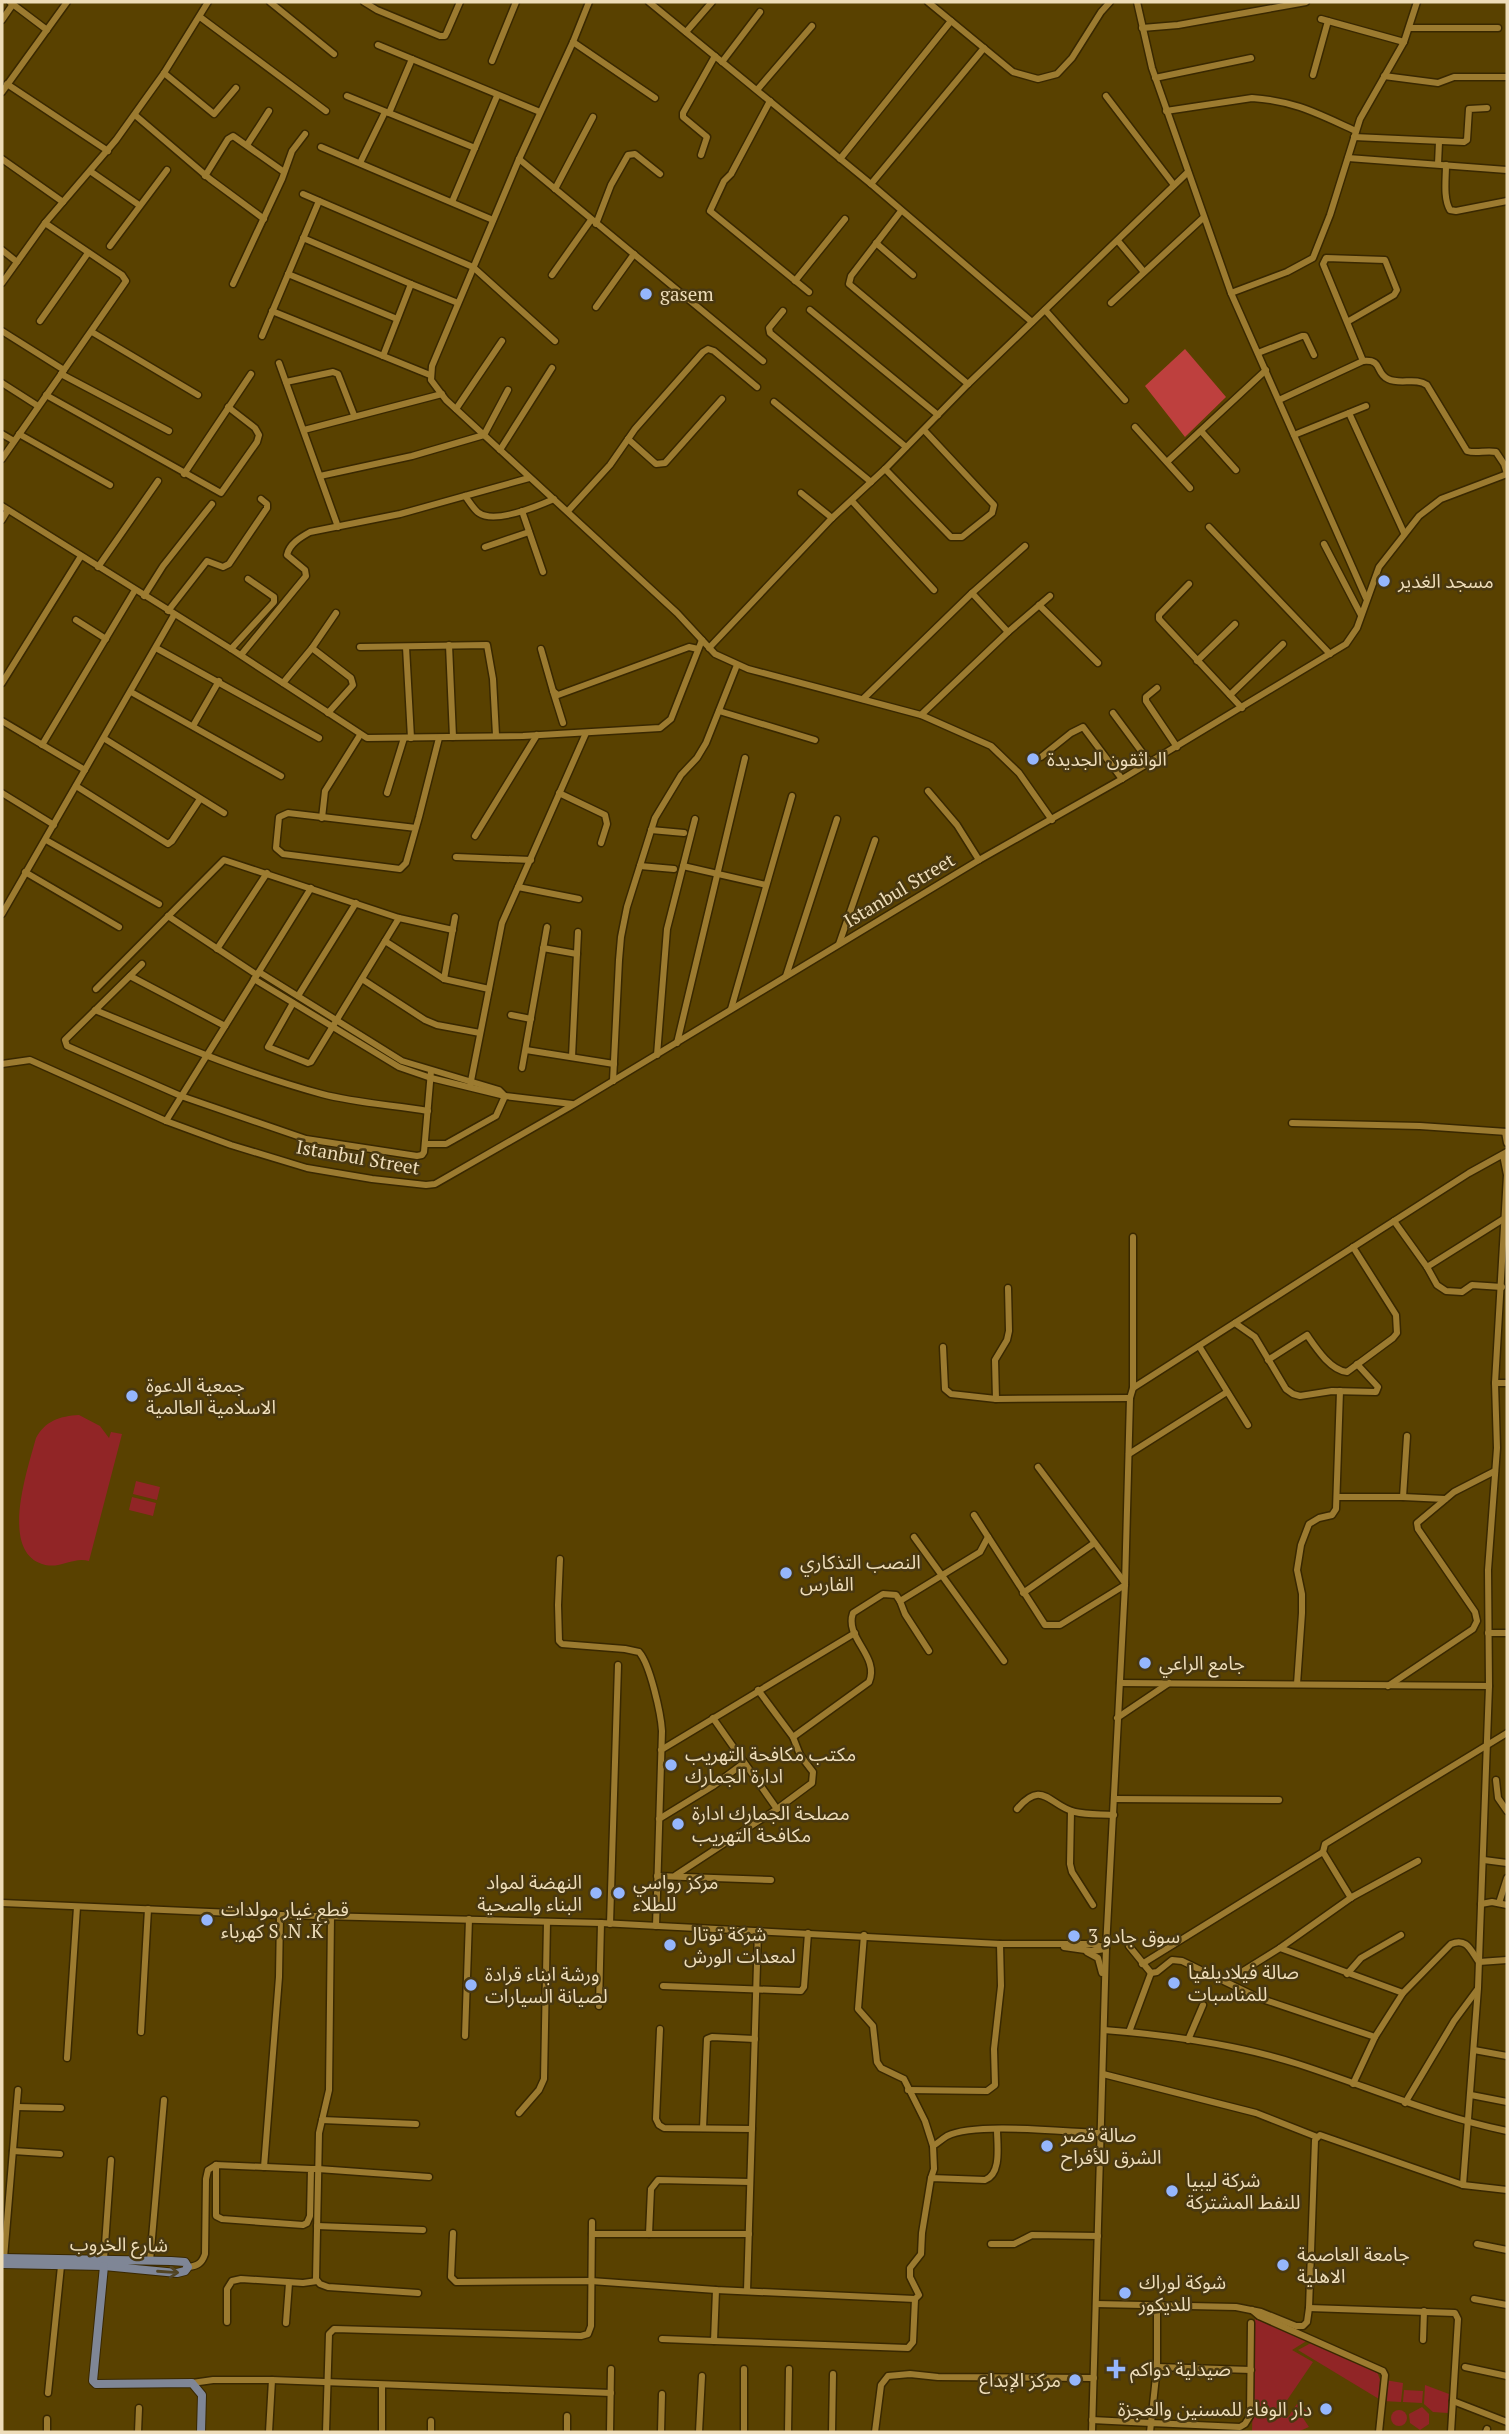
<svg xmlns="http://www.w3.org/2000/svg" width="1509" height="2434" font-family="'PT Serif','Noto Sans Arabic',serif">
<rect width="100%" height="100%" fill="#594100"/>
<!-- green -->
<g fill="#912526">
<path d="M79 1415 100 1426 109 1438 111 1432 122 1434 89 1561C73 1556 60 1570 42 1564 0 1550 27 1471 36 1438 45 1421 60 1416 79 1415Z"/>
<path d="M136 1481 160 1487 157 1500 133 1494Z"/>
<path d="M132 1497 156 1503 153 1516 129 1510Z"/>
<path d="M1255 2319 1308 2340 1292 2350 1313 2362 1279 2412 1288 2417 1297 2404 1310 2413 1308 2418H1303L1309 2427 1297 2432H1252Z"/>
<path d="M1311 2343 1377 2371 1380 2380 1379 2399 1298 2350Z"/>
<path d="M1385 2380 1403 2383 1401 2402 1383 2401Z"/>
<path d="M1425 2385 1449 2394 1448 2413 1433 2412 1424 2404Z"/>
<path d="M1404 2390 1423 2391 1422 2403 1403 2402Z"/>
<path d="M1422 2407 1429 2414V2424L1420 2430 1410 2423 1409 2414Z"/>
<circle cx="1399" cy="2418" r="8"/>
</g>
<!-- forest -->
<path fill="#be403e" d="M1185 349 1226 397 1185 437 1145 386Z"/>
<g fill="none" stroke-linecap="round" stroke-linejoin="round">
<!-- minor casing -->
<g stroke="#392800" stroke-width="9">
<g id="minor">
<path d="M10 2 47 30"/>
<path d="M270 2 334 54"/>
<path d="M364 2 377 10 440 36H445L447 32 460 2"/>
<path d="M589 2 573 42 519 159 432 366 431 380 446 400 677 613 715 654 748 669 921 715 991 746 1019 773 1052 820"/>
<path d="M649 2 871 184 1032 322"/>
<path d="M928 2 1013 72 1038 79 1057 74 1072 58 1101 12 1110 2"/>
<path d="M1137 2 1152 68 1231 293 1366 598"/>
<path d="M200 17 326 111"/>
<path d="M1321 19 1404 42"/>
<path d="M2 20 13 4"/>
<path d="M1142 28 1178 25 1306 2"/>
<path d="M1409 28H1498"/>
<path d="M686 32 712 2"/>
<path d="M573 42 655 98"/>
<path d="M378 45 540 112"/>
<path d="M492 61 516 2"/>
<path d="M722 62 760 12"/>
<path d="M164 73 214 114 236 88"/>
<path d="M1313 75 1328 21"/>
<path d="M1384 76 1438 83 1454 77H1507"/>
<path d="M1155 78 1251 58"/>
<path d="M7 84 108 151"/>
<path d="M757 90 812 26"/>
<path d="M2 92 67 2"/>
<path d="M347 96 475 148"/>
<path d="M1106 96 1174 185"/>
<path d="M770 101 731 174 724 181 710 211 809 292"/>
<path d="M1166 111 1252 98C1296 101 1318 114 1356 131"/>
<path d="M389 113 412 59"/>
<path d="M135 115 210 179 264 219"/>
<path d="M1354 137 1464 142 1467 140 1469 109 1487 108"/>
<path d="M247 145 269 111"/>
<path d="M321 147 493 220"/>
<path d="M701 155 707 137 683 117V113L715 56"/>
<path d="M1348 158 1507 170"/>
<path d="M2 159 63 202"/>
<path d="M519 159 763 361"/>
<path d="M840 159 951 21"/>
<path d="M360 163 385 112"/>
<path d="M1438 164 1439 142"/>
<path d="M1446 165C1446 179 1443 198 1450 210L1456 211 1507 201"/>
<path d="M90 171 139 205"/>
<path d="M205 176 228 139 233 136 284 172"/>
<path d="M871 184 984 48"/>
<path d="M555 189 593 117"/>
<path d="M303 194 473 267 555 341"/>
<path d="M452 202 497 96"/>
<path d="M901 211 851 276 849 284 968 384"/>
<path d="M596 224 611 185 628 155 635 154 660 174"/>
<path d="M303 238 411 284"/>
<path d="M1118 241 1144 272"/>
<path d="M876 243 913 275"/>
<path d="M110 246 167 170"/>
<path d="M2 250 17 262"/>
<path d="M288 274 397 319"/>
<path d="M552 275 591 220"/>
<path d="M795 281 845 219"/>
<path d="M2 283 45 223 116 140 164 73 208 2"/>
<path d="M233 284 282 179 292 151 305 134"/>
<path d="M1231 293 1287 272 1313 258 1330 215 1360 119 1404 42 1417 2"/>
<path d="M1111 303 1203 218"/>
<path d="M596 307 634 254"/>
<path d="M810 310 938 415"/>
<path d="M1045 310 1125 400"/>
<path d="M272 311 430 375"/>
<path d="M783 311 769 328 770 333 906 447"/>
<path d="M40 321 88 253"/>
<path d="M1347 322 1394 295 1397 290 1385 260 1326 258 1323 264 1363 361"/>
<path d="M2 331 64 370"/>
<path d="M92 332 198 395"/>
<path d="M262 336 319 201"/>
<path d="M1258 353 1302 336H1305L1314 355"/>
<path d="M383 356 411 284 458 303"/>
<path d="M279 363 338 527"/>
<path d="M61 374 169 431"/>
<path d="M286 382 333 372 338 374 354 415"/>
<path d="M2 383 38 406"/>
<path d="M46 395 221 493 257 442 259 435 255 428 228 407"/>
<path d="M1279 400 1363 361C1383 359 1375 373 1388 379 1400 385 1416 377 1427 385L1467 451C1476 454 1486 450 1496 452L1504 464 1507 474"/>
<path d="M774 402 871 482"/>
<path d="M456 409 502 341"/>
<path d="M1349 413 1404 533"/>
<path d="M1135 427 1190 488"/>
<path d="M304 430 442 394"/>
<path d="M1201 431 1236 470"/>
<path d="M2 434 14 441"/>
<path d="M19 434 110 485"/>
<path d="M1294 435 1366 406"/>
<path d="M628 439 656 464 665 463 722 399"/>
<path d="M500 450 552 368"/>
<path d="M2 459 126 281 122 275 45 223"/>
<path d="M1168 461 1266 370"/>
<path d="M885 469 951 537H962L992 513 994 505 924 430"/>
<path d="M184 474 251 374"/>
<path d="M320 476 412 456 484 435 508 390"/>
<path d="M801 493 832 518"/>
<path d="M465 496C469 501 474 510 479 513 495 524 538 506 554 499"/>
<path d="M852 501 934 590"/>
<path d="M2 506 231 649 367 738 523 736 660 728 671 719 702 640"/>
<path d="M522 511 543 572"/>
<path d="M568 511 610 465 635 429 703 352 708 349 714 351 757 387"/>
<path d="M2 520 8 510"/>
<path d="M1209 527 1330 654"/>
<path d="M1324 544 1361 615"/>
<path d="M485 547 529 532"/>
<path d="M98 567 158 481"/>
<path d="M1189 584 1159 615V619L1242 708"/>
<path d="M972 593 1008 632"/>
<path d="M144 596 163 566 212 504"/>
<path d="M1039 605 1098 663"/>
<path d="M168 611 207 561 223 567 229 564 267 508V504L261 499"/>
<path d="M76 620 106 639"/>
<path d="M449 645 453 737"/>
<path d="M360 647 487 645 493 679 496 735"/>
<path d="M406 647 411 738"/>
<path d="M156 648 319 738"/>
<path d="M312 648 351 678 353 685 328 713"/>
<path d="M709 648 832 518 885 469 968 384 1188 172"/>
<path d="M231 649 274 602V597L248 579"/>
<path d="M541 649 553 691 558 695 689 647 698 649"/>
<path d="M241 655 306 576 305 570 287 555C289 544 301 537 310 532L400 514 529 478"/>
<path d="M1197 661 1235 624"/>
<path d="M2 683 81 556"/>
<path d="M283 683 312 648 336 613"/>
<path d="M1157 688 1146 697V701L1177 747"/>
<path d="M553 691 563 723"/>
<path d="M131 692 281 776"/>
<path d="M1230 695 1283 644"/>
<path d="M863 699 972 593 1025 546"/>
<path d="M719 711 815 740"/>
<path d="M1113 713 1150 763"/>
<path d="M921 715 1008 632 1050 596"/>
<path d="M2 721 85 770"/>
<path d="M193 726 219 681"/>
<path d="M105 739 224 813"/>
<path d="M42 745 135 590"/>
<path d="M1041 757 1071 733 1083 727 1122 779"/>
<path d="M76 786 168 844 172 841 200 799"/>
<path d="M928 791 957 825 979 860"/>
<path d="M2 793 54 825"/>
<path d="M387 793 404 738"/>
<path d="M559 793 605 815 607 824 601 843"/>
<path d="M322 818 325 791 360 735"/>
<path d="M416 828 288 813 279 817 276 848 283 854 400 869 406 863 419 817 439 738"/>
<path d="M651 830 684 833"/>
<path d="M475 836 537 735"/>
<path d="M46 840 159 904"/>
<path d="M456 857 531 860"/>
<path d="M640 866 674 869"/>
<path d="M683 866 766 885"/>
<path d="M25 872 119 927"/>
<path d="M579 899 518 887 586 733"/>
<path d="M2 914 174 615"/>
<path d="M168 916 257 975"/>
<path d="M385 941 444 979 489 989"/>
<path d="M839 944 875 840"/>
<path d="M543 948 577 954"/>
<path d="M217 949 267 873"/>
<path d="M142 964 65 1040 67 1046 181 1096 306 1139 417 1156 422 1155 424 1152 431 1071"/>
<path d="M259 972 402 1061 499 1090 504 1095"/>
<path d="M130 976 225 1026"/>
<path d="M786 976 837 819"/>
<path d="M254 979 399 1067 431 1078 505 1096 572 1104"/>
<path d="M362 979 425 1020 437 1025 480 1033"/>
<path d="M444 979 455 917"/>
<path d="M96 989 224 860 399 918 453 930"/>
<path d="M298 996 356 903"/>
<path d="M293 1003 268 1047 308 1063 311 1062 399 918"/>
<path d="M731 1009 792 796"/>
<path d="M95 1010C170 1041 244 1073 322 1094 356 1103 393 1105 428 1111"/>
<path d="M511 1015 531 1019"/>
<path d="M677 1043 745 758"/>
<path d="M526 1050 614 1064"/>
<path d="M657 1055 667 929 695 819"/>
<path d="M572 1057 578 932"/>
<path d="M2 1064 30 1060 166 1121 231 1145 307 1168 372 1179 426 1185 435 1184 573 1105 979 860 1122 779 1346 644 1357 628 1379 567 1419 516 1441 499 1507 474"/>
<path d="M522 1068 547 927"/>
<path d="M613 1081 619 960 621 937 627 907 655 818 681 775 697 758 706 743 737 665"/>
<path d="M470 1086 502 923 518 887"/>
<path d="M166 1121 311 888"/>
<path d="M1292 1123 1420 1126 1507 1132"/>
<path d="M1505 1132 1507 1143"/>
<path d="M425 1144H446L496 1116 505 1096"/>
<path d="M1394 1221 1427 1267 1505 1218"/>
<path d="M1427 1267 1437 1285 1446 1291 1462 1292 1472 1285 1502 1287"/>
<path d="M1235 1323 1255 1337 1286 1389 1293 1394 1300 1396 1332 1391 1376 1392 1378 1387 1357 1364"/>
<path d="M1199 1346 1248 1425"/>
<path d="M943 1347 945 1389 951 1394 996 1399 1130 1398"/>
<path d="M1268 1360 1307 1335C1316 1348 1330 1370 1347 1372L1393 1338 1397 1333 1396 1315 1353 1247"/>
<path d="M1495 1383H1507"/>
<path d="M1133 1388 1469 1173 1507 1152"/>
<path d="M996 1399 995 1360 1007 1340 1009 1331 1008 1288"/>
<path d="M1129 1454 1227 1392"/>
<path d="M1038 1467 1125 1583"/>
<path d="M1337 1497H1403L1407 1436"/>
<path d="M1403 1497 1445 1499"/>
<path d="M974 1515 1045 1625H1060L1125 1585"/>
<path d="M914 1537 1004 1661"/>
<path d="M560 1559 558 1605 559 1641 562 1644 625 1649 639 1652C650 1664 661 1714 662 1731L656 1926"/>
<path d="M1023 1593 1093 1544"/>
<path d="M1488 1633H1507"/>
<path d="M929 1651 905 1614 900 1601 980 1552 988 1537"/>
<path d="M1120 1683 1489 1686"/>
<path d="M1297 1684 1302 1613V1594L1297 1570 1301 1545 1309 1524 1319 1518 1332 1515 1336 1509 1340 1391"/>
<path d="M1388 1686 1473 1629 1477 1621 1475 1612 1418 1529 1417 1523 1454 1492 1495 1471"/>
<path d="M713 1718 777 1809"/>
<path d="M1117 1718 1169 1683"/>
<path d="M793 1737 869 1682C880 1656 844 1638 853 1613L883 1594 896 1595 900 1601"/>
<path d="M661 1750 855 1633"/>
<path d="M1496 1780 1498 1798 1507 1811"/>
<path d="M1114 1799 1279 1800"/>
<path d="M1017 1809C1043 1778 1049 1806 1075 1812 1087 1815 1101 1814 1114 1815"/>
<path d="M1071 1811 1070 1864 1072 1872 1093 1905"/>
<path d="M659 1819 713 1786 744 1763"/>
<path d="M1484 1860 1507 1863"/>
<path d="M676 1875 777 1809 812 1783 813 1772 800 1755 793 1737 758 1690"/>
<path d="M657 1876 771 1880"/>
<path d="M1351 1898 1323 1852 1325 1844 1507 1733"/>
<path d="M2 1903 280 1915 601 1923 1000 1944H1092L1106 1948"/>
<path d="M1499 1903 1507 1878"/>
<path d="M1481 1904 1492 1902 1507 1905"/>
<path d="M331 1916 329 2090 319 2133 316 2279 320 2284 328 2287 418 2293"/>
<path d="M610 1924 618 1665"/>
<path d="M864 1935 858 2009 873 2026 877 2062 881 2068 904 2079 925 2121 933 2146"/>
<path d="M1129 1946 1151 1973"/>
<path d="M1064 1947 1092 1951 1105 1949"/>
<path d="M1280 1948 1403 1993"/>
<path d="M1087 1952 1098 1958 1102 1973"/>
<path d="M1142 1964 1323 1852"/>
<path d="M1151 1973 1157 1972 1172 1960 1182 1961 1259 1998 1375 2037"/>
<path d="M1347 1974 1361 1958 1401 1935"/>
<path d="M1227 1981 1280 1948 1352 1897 1418 1861"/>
<path d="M663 1986 801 1991 804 1987 808 1933"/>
<path d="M599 2006 601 1923"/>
<path d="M660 2029 656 2119 659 2125 664 2128 752 2129"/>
<path d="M1104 2030C1169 2035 1236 2044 1298 2064 1369 2087 1435 2116 1507 2131"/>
<path d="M141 2032 148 1909"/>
<path d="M1129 2032 1151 1973"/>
<path d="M465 2036 469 1919"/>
<path d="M1188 2040 1203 2005"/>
<path d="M1474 2050 1507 2056"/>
<path d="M67 2058 77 1907"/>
<path d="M1103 2074 1256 2113 1317 2137"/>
<path d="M1353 2084 1375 2037 1403 1993 1451 1944C1467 1937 1471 1951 1479 1962L1507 1960"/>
<path d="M908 2090 987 2091 995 2085 994 2049 1001 1986 1000 1944"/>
<path d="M1471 2095 1507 2102"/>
<path d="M1405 2103 1454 2021 1477 1990"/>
<path d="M17 2107 61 2108"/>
<path d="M519 2113 539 2090 544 2079 547 1922"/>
<path d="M322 2120 416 2124"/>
<path d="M703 2128 707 2039 712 2037 755 2039"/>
<path d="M13 2151 60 2154"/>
<path d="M264 2167 279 1977 280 1915"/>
<path d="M311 2169 310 2216 307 2223 303 2225 222 2219 216 2216V2165L311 2169H318L429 2177"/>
<path d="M931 2178 934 2169 933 2146C938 2143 942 2139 947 2136 976 2122 1065 2132 1101 2133"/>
<path d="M1463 2185 1478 1988 1489 1686 1488 1570 1497 1448 1495 1383 1507 1175 1503 1155"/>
<path d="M317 2226 423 2230"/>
<path d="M453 2233 451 2277 456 2282 591 2281 716 2290 915 2299"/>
<path d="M592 2234H749"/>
<path d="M649 2234 651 2189 658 2180 750 2182"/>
<path d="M991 2244H1014L1032 2235 1098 2236"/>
<path d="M1477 2244 1507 2250"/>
<path d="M4 2258 18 2090"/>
<path d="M104 2259 111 2160"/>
<path d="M150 2261 164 2100"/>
<path d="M188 2267C198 2266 202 2263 205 2254L206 2179 208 2170 216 2165"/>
<path d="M747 2291 758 1931"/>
<path d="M1474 2299 1507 2305"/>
<path d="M1096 2304 1236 2307 1261 2312 1296 2326H1303L1307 2322 1309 2308 1315 2140 1320 2135 1463 2185 1507 2190"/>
<path d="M1309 2308 1455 2313 1458 2319 1451 2432"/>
<path d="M1252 2310 1259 2316 1383 2371 1385 2375 1379 2432"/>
<path d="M227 2322V2289L232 2281 241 2279 303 2283 317 2281"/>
<path d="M286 2323 289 2283"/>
<path d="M662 2339 714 2341 716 2290"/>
<path d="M1423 2340 1424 2311"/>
<path d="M714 2341 908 2348 913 2342 915 2299 919 2295 910 2277V2268L921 2254 922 2233 931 2178 985 2180C1002 2174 997 2145 997 2129"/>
<path d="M1157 2367 1251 2370"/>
<path d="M1465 2367 1507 2376"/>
<path d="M192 2383 213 2380H272L611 2393"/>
<path d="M48 2393 61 2266"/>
<path d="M1453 2401 1507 2422"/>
<path d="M1092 2420 1151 2423 1157 2367V2305"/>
<path d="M47 2432V2419"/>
<path d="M138 2432 139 2408"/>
<path d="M269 2432 272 2380"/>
<path d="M326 2432 329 2334 334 2329 581 2336 588 2334 591 2326 592 2222"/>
<path d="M382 2432V2386"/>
<path d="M431 2432V2421"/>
<path d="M567 2432V2416"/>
<path d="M610 2432 611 2369"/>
<path d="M661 2432 662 2394"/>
<path d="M699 2432 702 2376"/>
<path d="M744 2432V2369"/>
<path d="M788 2432 789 2369"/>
<path d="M832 2432 833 2374"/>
<path d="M875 2432 881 2385 888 2376 910 2374 938 2377 1094 2378"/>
<path d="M1092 2432 1106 1948 1125 1585 1130 1398 1133 1388V1237"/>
<path d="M1150 2432 1151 2423 1240 2427 1245 2424 1250 2416 1251 2323"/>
<path d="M1486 2432 1487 2429"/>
</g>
</g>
<!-- major casing -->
<g stroke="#392800" stroke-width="10">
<g id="major">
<path d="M2 2258 171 2261 185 2262 188 2267 185 2271 177 2273 104 2266 2 2264"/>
<path d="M104 2266 93 2381 96 2384 192 2383 202 2395 201 2432"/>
</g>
</g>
<!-- minor -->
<use href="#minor" stroke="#9c7b30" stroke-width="6"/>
<!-- major -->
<use href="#major" stroke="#7f8696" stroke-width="8"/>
</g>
<!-- one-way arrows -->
<defs><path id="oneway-shaft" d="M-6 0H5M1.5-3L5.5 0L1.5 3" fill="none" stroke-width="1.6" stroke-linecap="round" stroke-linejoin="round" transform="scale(1.75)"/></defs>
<use stroke="#514424" href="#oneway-shaft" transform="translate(168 2272) rotate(4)"/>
<!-- markers -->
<g fill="#95b6fd" stroke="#493810" stroke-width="2.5">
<circle cx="646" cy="294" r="7"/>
<circle cx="1384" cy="581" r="7"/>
<circle cx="1033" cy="759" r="7"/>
<circle cx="132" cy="1396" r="7"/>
<circle cx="786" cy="1573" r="7"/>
<circle cx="1145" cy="1663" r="7"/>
<circle cx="671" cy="1765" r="7"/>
<circle cx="678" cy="1824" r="7"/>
<circle cx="596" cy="1893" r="7"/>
<circle cx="619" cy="1893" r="7"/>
<circle cx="207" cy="1920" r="7"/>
<circle cx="1074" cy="1936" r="7"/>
<circle cx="670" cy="1945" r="7"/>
<circle cx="1174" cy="1983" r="7"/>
<circle cx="471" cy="1985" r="7"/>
<circle cx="1047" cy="2146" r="7"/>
<circle cx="1172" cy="2191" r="7"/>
<circle cx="1283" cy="2265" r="7"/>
<circle cx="1125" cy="2293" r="7"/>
<path d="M1112.5 2358.5h7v7h7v7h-7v7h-7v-7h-7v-7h7z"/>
<circle cx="1075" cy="2380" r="7"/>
<circle cx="1326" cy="2409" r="7"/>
</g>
<g text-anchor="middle" stroke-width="5" stroke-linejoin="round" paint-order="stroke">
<!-- poi labels -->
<g font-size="19" fill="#eeddb9" stroke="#493810" text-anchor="start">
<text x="660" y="301">gasem</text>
<text x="1398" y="588">مسجد الغدير</text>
<text x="1047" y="766">الواثقون الجديدة</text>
<text x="146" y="1392">جمعية الدعوة<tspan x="146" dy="22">الاسلامية العالمية</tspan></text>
<text x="800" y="1569">النصب التذكاري<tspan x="800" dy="22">الفارس</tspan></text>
<text x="1159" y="1670">جامع الراعي</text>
<text x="685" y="1761">مكتب مكافحة التهريب<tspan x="685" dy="22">ادارة الجمارك</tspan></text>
<text x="692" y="1820">مصلحة الجمارك ادارة<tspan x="692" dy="22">مكافحة التهريب</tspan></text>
<text x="582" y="1889" text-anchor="end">النهضة لمواد<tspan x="582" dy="22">البناء والصحية</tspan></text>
<text x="633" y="1889">مركز رواسي<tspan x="633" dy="22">للطلاء</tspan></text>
<text x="221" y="1916">قطع غيار مولدات<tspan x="221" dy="22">كهرباء S .N .K</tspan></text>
<text x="684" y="1941">شركة توتال<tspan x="684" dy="22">لمعدات الورش</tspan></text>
<text x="1088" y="1943">سوق جادو 3</text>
<text x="1188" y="1979">صالة فيلاديلفيا<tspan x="1188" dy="22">للمناسبات</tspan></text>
<text x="485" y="1981">ورشة ابناء قرادة<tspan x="485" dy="22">لصيانة السيارات</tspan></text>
<text x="1061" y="2142">صالة قصر<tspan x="1061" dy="22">الشرق للأفراح</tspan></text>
<text x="1186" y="2187">شركة ليبيا<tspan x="1186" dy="22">للنفط المشتركة</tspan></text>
<text x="1297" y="2261">جامعة العاصمة<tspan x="1297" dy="22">الاهلية</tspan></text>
<text x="1139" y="2289">شوكة لوراك<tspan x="1139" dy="22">للديكور</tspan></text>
<text x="1130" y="2376">صيدلية دواكم</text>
<text x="1061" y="2387" text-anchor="end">مركز الإبداع</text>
<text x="1312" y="2416" text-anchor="end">دار الوفاء للمسنين والعجزة</text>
</g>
<!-- street labels -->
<g font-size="19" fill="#eeddb9" stroke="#493810">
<text transform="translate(899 890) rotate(-31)" y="7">Istanbul Street</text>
<text transform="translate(358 1157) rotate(10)" y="7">Istanbul Street</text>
<text transform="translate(119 2244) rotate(1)" y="7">شارع الخروب</text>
</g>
</g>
<!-- border -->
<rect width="1509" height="2434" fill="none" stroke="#eeddb9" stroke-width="7"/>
</svg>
